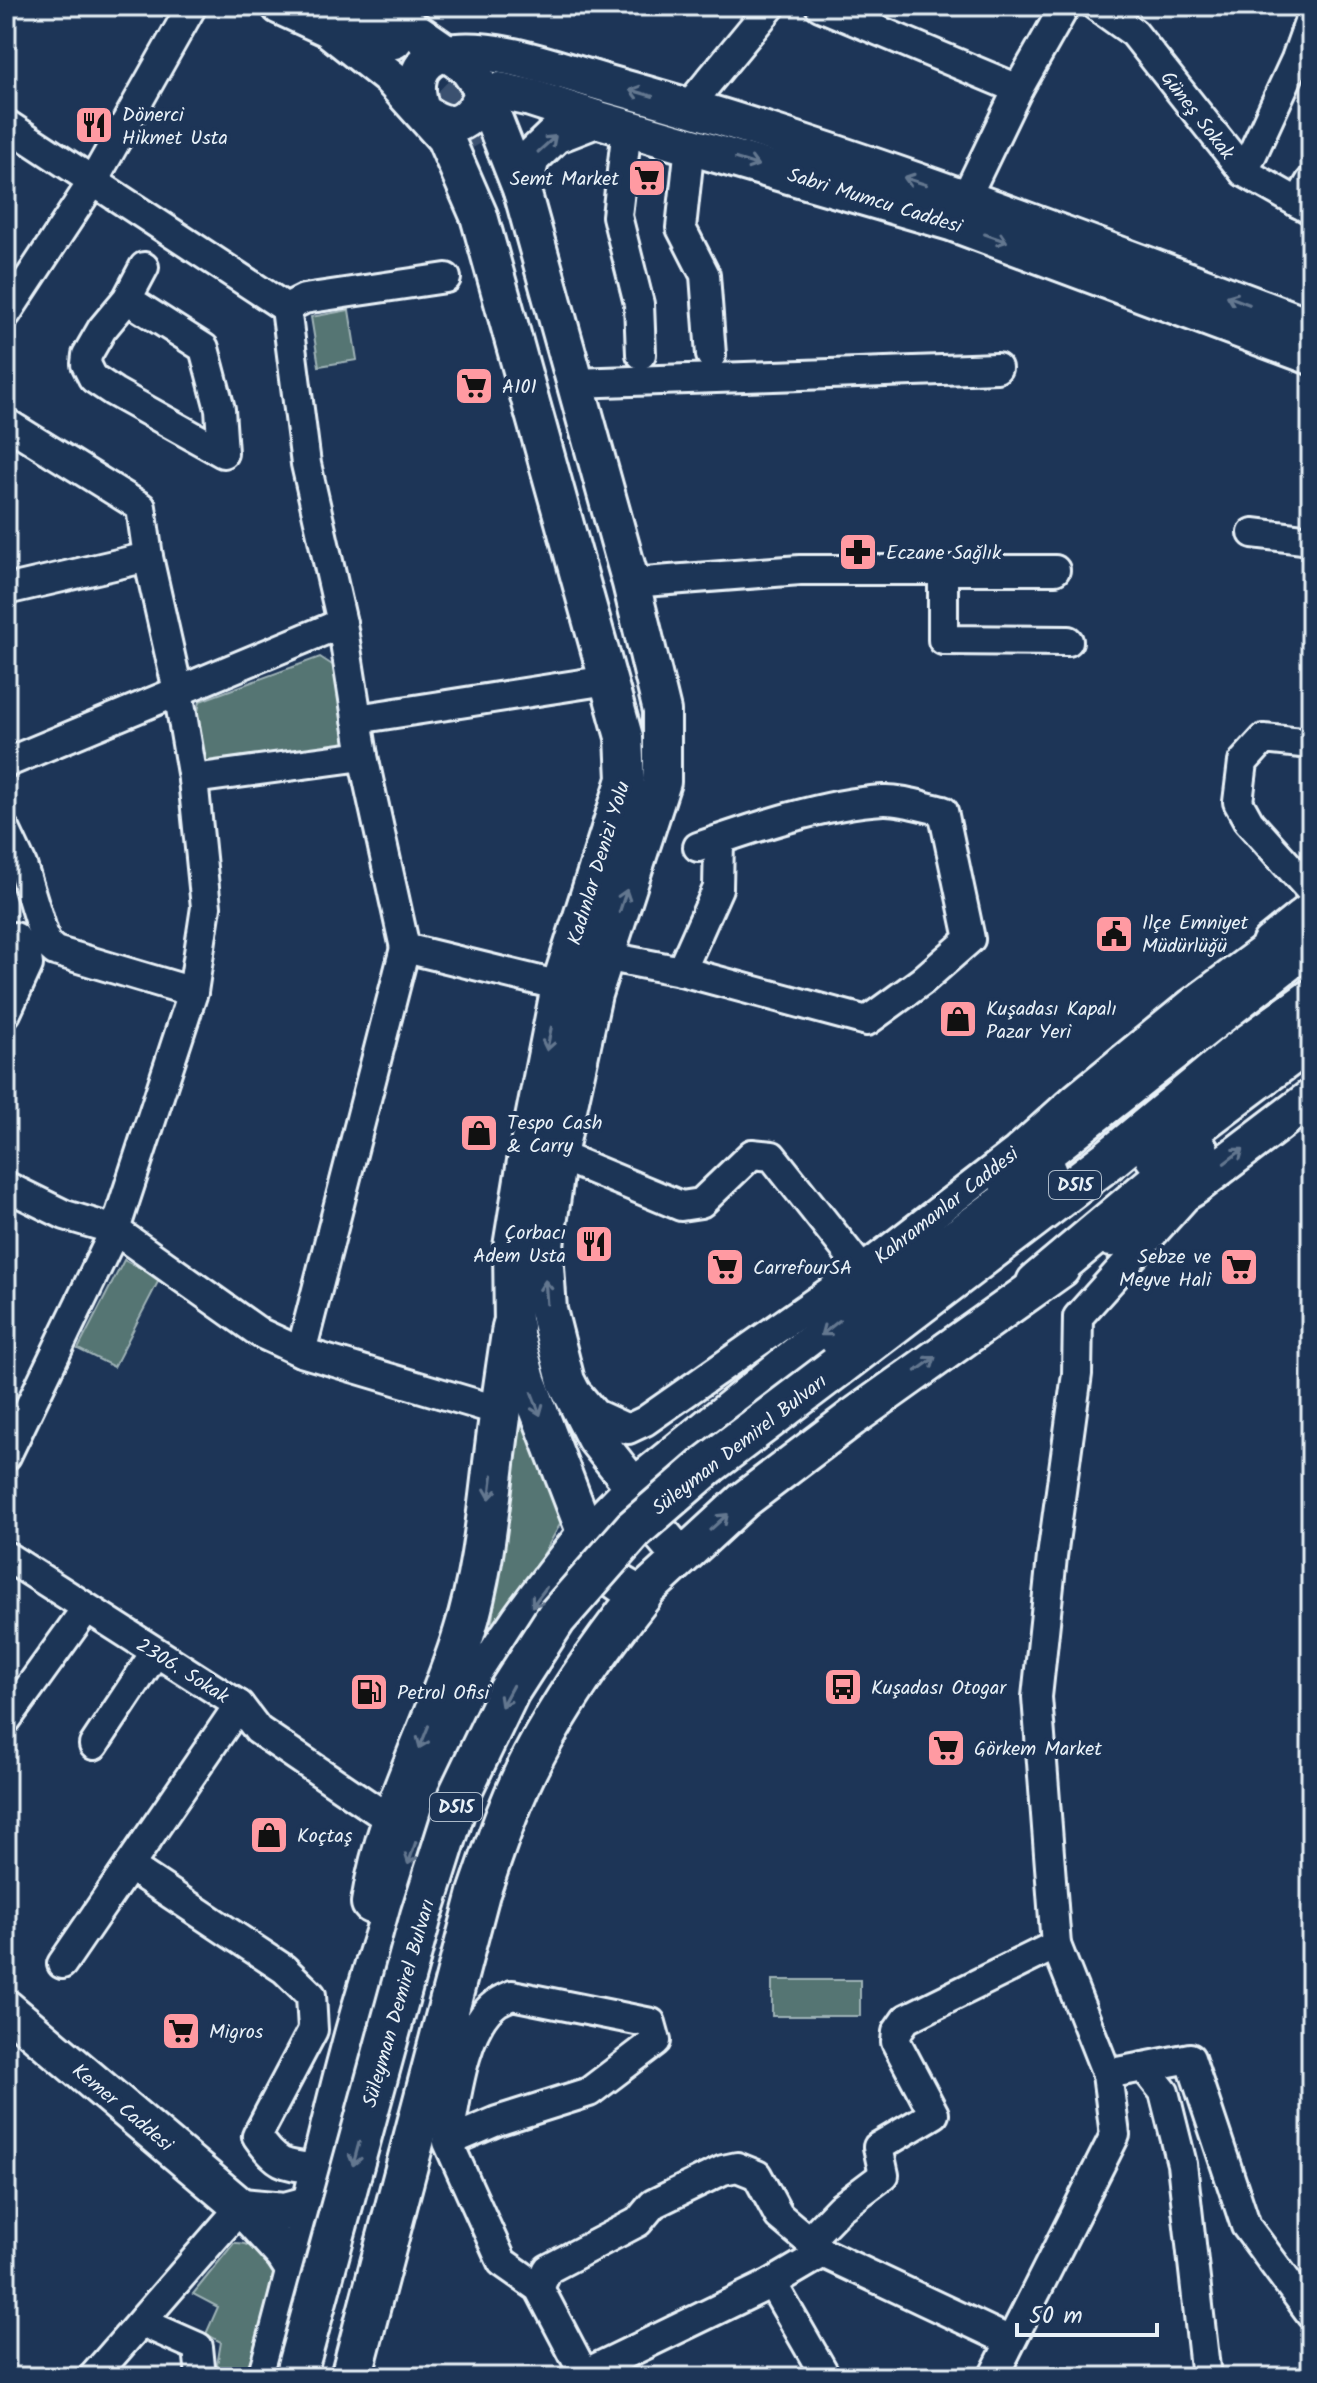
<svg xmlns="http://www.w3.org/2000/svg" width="1317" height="2383" font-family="Kalam,sans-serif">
<rect width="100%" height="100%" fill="#1d3557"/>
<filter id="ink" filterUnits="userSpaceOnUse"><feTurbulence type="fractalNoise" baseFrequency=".0125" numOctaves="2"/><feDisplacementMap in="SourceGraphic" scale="16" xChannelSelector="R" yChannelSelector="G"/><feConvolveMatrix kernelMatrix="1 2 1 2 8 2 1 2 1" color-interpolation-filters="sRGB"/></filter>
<g filter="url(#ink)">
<!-- green -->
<g fill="#557473" stroke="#9eb2b6" stroke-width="2">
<path d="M349 310 357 360 319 366 311 317Z"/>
<path d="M320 657 337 668 348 749 212 769 199 759 197 717 200 701Z"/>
<path d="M124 1260 160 1278 114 1367 78 1349Z"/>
<path d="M521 1411 562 1521 543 1555 493 1626 492 1621Z"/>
<rect x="772" y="1980" width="88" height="36"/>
<path d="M234 2243C258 2242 256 2259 273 2269L276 2280 245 2377H215L221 2342 206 2334 218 2307 193 2294Z"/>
</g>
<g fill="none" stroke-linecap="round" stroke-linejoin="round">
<!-- major-tunnel -->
<path stroke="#3b516f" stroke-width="36" stroke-dasharray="36 18" stroke-linecap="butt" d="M405 48 457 97 483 142"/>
<!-- minor casing -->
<g stroke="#e8f1f8" stroke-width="34">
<g id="minor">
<path d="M820 6 1018 89"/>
<path d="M1096 6 1134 33 1244 172 1311 210"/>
<path d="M687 108 771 6"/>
<path d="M6 124 286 308 306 464 342 623 363 756 405 948 577 990"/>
<path d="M627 127 617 216 639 304 641 354"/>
<path d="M690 145 681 228 705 275 711 355"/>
<path d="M1244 172 1296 59 1311 17"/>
<path d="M966 197 1018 89 1065 6"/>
<path d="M1298 203 1311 181"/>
<path d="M127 299 204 348 220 409 223 453 114 392 93 378 86 364 87 355 102 329 127 299 144 267"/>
<path d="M286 308 304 299 446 278"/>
<path d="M6 314 92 183 192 6"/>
<path d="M575 383 997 368"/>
<path d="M6 423 141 507 148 557 178 691 193 779 206 907 193 992 115 1230 6 1456"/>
<path d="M1253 533 1311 540"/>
<path d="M943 570V640L1068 641"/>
<path d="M631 583 800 570H1055"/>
<path d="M6 590 148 557"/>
<path d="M357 719 608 680"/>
<path d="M1311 744 1264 739 1243 762 1238 802 1249 822 1311 891"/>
<path d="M6 763 342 623"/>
<path d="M193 779 363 756"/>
<path d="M6 831 22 865 46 943 55 951 193 992"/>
<path d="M604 956 681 971 867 1021 922 981 970 939 943 811C924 807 901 799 883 800 826 803 752 828 698 847"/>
<path d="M681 971 718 888 719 840"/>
<path d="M6 1013 28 965 27 957 15 937"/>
<path d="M558 1155 681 1206 701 1203 752 1154 772 1156 862 1270"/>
<path d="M6 1186 65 1215 115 1230 260 1333 301 1352 500 1411"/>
<path d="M301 1352 405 948"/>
<path d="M579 1395 595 1414 628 1429 645 1421 875 1260 1016 1151 1076 1097 1191 1003 1270 944"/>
<path d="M6 1556 239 1705 258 1730 392 1821"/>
<path d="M6 1720 86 1609"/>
<path d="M94 1745 155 1653"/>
<path d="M129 1866 284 1969 311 1995 313 2030 257 2136C279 2168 286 2165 323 2169"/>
<path d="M62 1964 239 1705"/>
<path d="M1144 2067 1164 2092 1182 2164 1206 2377"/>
<path d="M1107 2074 1190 2058 1246 2226 1311 2314"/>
<path d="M448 2142C455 2105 463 2028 495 2004 499 2000 506 1998 512 1995L651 2023 656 2041 589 2092 497 2121 448 2142 502 2262 539 2288 584 2374"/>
<path d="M809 2240 840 2208 884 2175 878 2147 934 2114 896 2042 897 2032 906 2019 1056 1945"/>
<path d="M772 2283 826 2377"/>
<path d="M539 2288 548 2269 638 2222 653 2204 723 2170 737 2167 757 2175 779 2216 822 2252"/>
<path d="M143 2320 155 2328 198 2347 201 2377"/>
<path d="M93 2377 241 2207"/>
<path d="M578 2377 772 2283 823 2253 1010 2341"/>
<path d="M993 2377 1115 2135 1107 2074 1056 1945 1037 1697 1052 1557 1077 1374 1078 1317 1183 1200"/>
</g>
</g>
<!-- major casing -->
<g stroke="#e8f1f8" stroke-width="42">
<g id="major">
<path d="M280 6 328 28 391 78 445 138 479 216 624 737 626 779 560 986 527 1155 512 1247 513 1327 527 1380 596 1560C608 1576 622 1588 642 1594L744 1500 852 1418 1061 1269"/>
<path d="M344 6 394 40"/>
<path d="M379 6 467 67 481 87 522 191 631 583 662 711V782L593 994 558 1155 544 1252 548 1310 566 1381 595 1438 634 1487 653 1524 681 1557"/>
<path d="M484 94C467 126 453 133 422 112 413 89 414 61 443 54 492 43 561 71 608 84 848 150 1079 240 1311 327"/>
<path d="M484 94 500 91 531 98 596 119 951 222 1311 356"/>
<path d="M522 191 531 158 555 135 596 119"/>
<path d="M1278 956 1270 944 1311 911"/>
<path d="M1008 1183 1311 944"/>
<path d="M1111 1238 1194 1187 1311 1098"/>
<path d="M587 1535 634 1487 888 1281"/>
<path d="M6 2008 241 2207 284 2254 297 2274"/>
<path d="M241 2207 285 2211 315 2203"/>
</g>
</g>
<!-- highway casing -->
<g stroke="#e8f1f8" stroke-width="46">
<g id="highway">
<path d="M1155 1156 1311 1039"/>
<path d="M1037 1283 1156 1183 1198 1151"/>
<path d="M865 1301 963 1235 1046 1173"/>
<path d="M837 1367 1111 1158 1240 1051 1311 1000"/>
<path d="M372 1903C387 1807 436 1724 464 1633 483 1573 488 1510 496 1447 501 1407 507 1367 513 1327"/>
<path d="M268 2377C300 2270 321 2161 350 2054 367 1988 389 1922 411 1857 426 1811 441 1765 462 1721 493 1653 541 1593 587 1535"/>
<path d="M351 2377 479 1893C495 1847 510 1800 533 1757 564 1698 601 1646 642 1594"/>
</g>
</g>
<!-- minor -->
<use href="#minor" stroke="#1d3557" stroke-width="28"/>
<!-- major -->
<use href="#major" stroke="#1d3557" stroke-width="36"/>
<!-- highway -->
<use href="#highway" stroke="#1d3557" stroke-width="40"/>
<!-- highway-bridge casing -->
<g stroke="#e8f1f8" stroke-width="46" stroke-linecap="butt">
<path id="highway-bridge" d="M295 2377 421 1916 460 1793 509 1691 556 1618 634 1529 709 1464 837 1367"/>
</g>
<!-- highway-bridge -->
<use href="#highway-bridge" stroke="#1d3557" stroke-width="40"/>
</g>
<!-- one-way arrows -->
<defs><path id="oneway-shaft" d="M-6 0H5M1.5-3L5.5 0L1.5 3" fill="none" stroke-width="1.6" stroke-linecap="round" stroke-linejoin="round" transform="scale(2)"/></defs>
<g stroke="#64778f">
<use href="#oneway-shaft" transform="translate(641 93) rotate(-164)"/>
<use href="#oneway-shaft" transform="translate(547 144) rotate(-42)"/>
<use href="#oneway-shaft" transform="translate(747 162) rotate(17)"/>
<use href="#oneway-shaft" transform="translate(915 181) rotate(-162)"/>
<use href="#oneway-shaft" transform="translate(996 238) rotate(19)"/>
<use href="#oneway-shaft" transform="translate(1238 300) rotate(-159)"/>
<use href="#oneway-shaft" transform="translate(623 901) rotate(-72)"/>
<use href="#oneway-shaft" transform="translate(549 1039) rotate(101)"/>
<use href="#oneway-shaft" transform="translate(1234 1156) rotate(-37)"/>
<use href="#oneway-shaft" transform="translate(546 1292) rotate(-94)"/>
<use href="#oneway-shaft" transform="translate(830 1328) rotate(142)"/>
<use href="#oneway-shaft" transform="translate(926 1364) rotate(-36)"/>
<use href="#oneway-shaft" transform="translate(536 1404) rotate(69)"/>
<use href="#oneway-shaft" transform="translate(491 1487) rotate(97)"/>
<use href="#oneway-shaft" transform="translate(719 1522) rotate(-42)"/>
<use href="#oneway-shaft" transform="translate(539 1597) rotate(127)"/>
<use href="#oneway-shaft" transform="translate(507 1696) rotate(118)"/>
<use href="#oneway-shaft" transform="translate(424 1737) rotate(112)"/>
<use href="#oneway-shaft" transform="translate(412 1853) rotate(109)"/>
<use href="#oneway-shaft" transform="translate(356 2154) rotate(105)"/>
</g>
</g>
<!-- icons -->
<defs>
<g id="restaurant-square" transform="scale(2)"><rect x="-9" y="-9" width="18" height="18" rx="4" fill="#ff9aa2" stroke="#1d3557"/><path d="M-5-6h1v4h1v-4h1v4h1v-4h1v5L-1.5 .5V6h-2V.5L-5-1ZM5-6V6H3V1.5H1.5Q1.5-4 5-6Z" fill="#111"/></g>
<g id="supermarket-square" transform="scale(2)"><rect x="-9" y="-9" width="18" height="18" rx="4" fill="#ff9aa2" stroke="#1d3557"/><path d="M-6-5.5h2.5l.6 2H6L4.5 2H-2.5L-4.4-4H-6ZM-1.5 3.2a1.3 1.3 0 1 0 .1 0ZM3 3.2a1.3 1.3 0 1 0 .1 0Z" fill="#111"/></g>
<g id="pharmacy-square" transform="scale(2)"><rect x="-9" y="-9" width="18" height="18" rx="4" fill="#ff9aa2" stroke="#1d3557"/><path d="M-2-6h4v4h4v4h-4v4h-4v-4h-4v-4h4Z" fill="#111"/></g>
<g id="civic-square" transform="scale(2)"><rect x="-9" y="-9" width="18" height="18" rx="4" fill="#ff9aa2" stroke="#1d3557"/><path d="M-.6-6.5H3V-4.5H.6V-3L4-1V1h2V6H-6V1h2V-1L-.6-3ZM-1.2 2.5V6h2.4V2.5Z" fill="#111"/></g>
<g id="shop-square" transform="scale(2)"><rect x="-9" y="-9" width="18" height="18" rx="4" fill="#ff9aa2" stroke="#1d3557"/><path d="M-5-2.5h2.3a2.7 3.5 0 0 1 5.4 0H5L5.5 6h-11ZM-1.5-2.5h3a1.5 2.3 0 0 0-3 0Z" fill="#111"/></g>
<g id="bus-square" transform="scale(2)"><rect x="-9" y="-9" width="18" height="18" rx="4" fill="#ff9aa2" stroke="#1d3557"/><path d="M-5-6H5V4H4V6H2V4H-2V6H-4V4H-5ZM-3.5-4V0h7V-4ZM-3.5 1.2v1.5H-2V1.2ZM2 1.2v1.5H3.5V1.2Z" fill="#111"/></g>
<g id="fuel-square" transform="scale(2)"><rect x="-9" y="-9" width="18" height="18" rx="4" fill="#ff9aa2" stroke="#1d3557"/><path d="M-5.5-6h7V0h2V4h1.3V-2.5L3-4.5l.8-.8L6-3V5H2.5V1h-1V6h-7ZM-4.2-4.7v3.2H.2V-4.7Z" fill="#111"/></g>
</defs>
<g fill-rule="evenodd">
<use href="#restaurant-square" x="94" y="125"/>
<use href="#supermarket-square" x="647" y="178"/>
<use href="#supermarket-square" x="474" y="386"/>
<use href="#pharmacy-square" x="858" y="552"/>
<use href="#civic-square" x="1114" y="934"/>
<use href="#shop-square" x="958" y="1019"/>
<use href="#shop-square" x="479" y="1133"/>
<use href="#restaurant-square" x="594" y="1244"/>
<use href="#supermarket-square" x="725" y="1267"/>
<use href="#supermarket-square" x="1239" y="1267"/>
<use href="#bus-square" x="843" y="1687"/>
<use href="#fuel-square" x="369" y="1692"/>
<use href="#supermarket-square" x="946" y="1748"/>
<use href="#shop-square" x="269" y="1835"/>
<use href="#supermarket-square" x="181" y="2031"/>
</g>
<g text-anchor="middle" stroke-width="8" stroke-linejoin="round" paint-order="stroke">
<!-- shield labels -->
<g fill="#1d3557" stroke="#abb9c8" stroke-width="2">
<rect x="1049" y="1171" width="52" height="28" rx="6"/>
<rect x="430" y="1793" width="52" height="28" rx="6"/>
</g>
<g font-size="18" font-weight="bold" fill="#e8f1f8">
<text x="1075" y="1191">D515</text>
<text x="456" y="1813">D515</text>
</g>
<!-- poi labels -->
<g font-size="20" fill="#e8f1f8" stroke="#1d3557" text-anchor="start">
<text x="122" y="121">Dönerci<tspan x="122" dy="23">Hikmet Usta</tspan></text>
<text x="619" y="185" text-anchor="end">Semt Market</text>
<text x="502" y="393">A101</text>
<text x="886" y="559">Eczane Sağlık</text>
<text x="1142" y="929">Ilçe Emniyet<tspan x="1142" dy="23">Müdürlüğü</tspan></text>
<text x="986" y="1015">Kuşadası Kapalı<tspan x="986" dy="23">Pazar Yeri</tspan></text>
<text x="507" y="1129">Tespo Cash<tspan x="507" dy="23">&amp; Carry</tspan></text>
<text x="566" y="1239" text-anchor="end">Çorbacı<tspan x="566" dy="23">Adem Usta</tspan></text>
<text x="1211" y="1263" text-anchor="end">Sebze ve<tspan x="1211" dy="23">Meyve Hali</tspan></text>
<text x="753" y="1274">CarrefourSA</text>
<text x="871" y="1694">Kuşadası Otogar</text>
<text x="397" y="1699">Petrol Ofisi</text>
<text x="974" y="1755">Görkem Market</text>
<text x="297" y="1842">Koçtaş</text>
<text x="209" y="2038">Migros</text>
</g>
<!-- street labels -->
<g font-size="20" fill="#e8f1f8" stroke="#1d3557">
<text transform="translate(1198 115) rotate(52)" y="7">Güneş Sokak</text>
<text transform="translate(875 200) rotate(17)" y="7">Sabri Mumcu Caddesi</text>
<text transform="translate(598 863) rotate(-73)" y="7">Kadınlar Denizi Yolu</text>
<text transform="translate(946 1205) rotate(-38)" y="7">Kahramanlar Caddesi</text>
<text transform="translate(739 1444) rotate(-38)" y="7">Süleyman Demirel Bulvarı</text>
<text transform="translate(183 1670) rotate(32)" y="7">2306. Sokak</text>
<text transform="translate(398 2003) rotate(-74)" y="7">Süleyman Demirel Bulvarı</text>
<text transform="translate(123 2107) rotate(40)" y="7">Kemer Caddesi</text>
</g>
</g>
<!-- margin -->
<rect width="1317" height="2383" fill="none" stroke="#1d3557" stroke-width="32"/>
<rect x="16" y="16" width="1285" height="2351" fill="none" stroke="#e8f1f8" stroke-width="3" filter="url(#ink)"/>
<!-- scale -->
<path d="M1017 2323v12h140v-12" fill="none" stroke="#e8f1f8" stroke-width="4"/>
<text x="1029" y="2323" font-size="24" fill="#e8f1f8" stroke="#1d3557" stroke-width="6" paint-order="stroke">50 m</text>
</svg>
